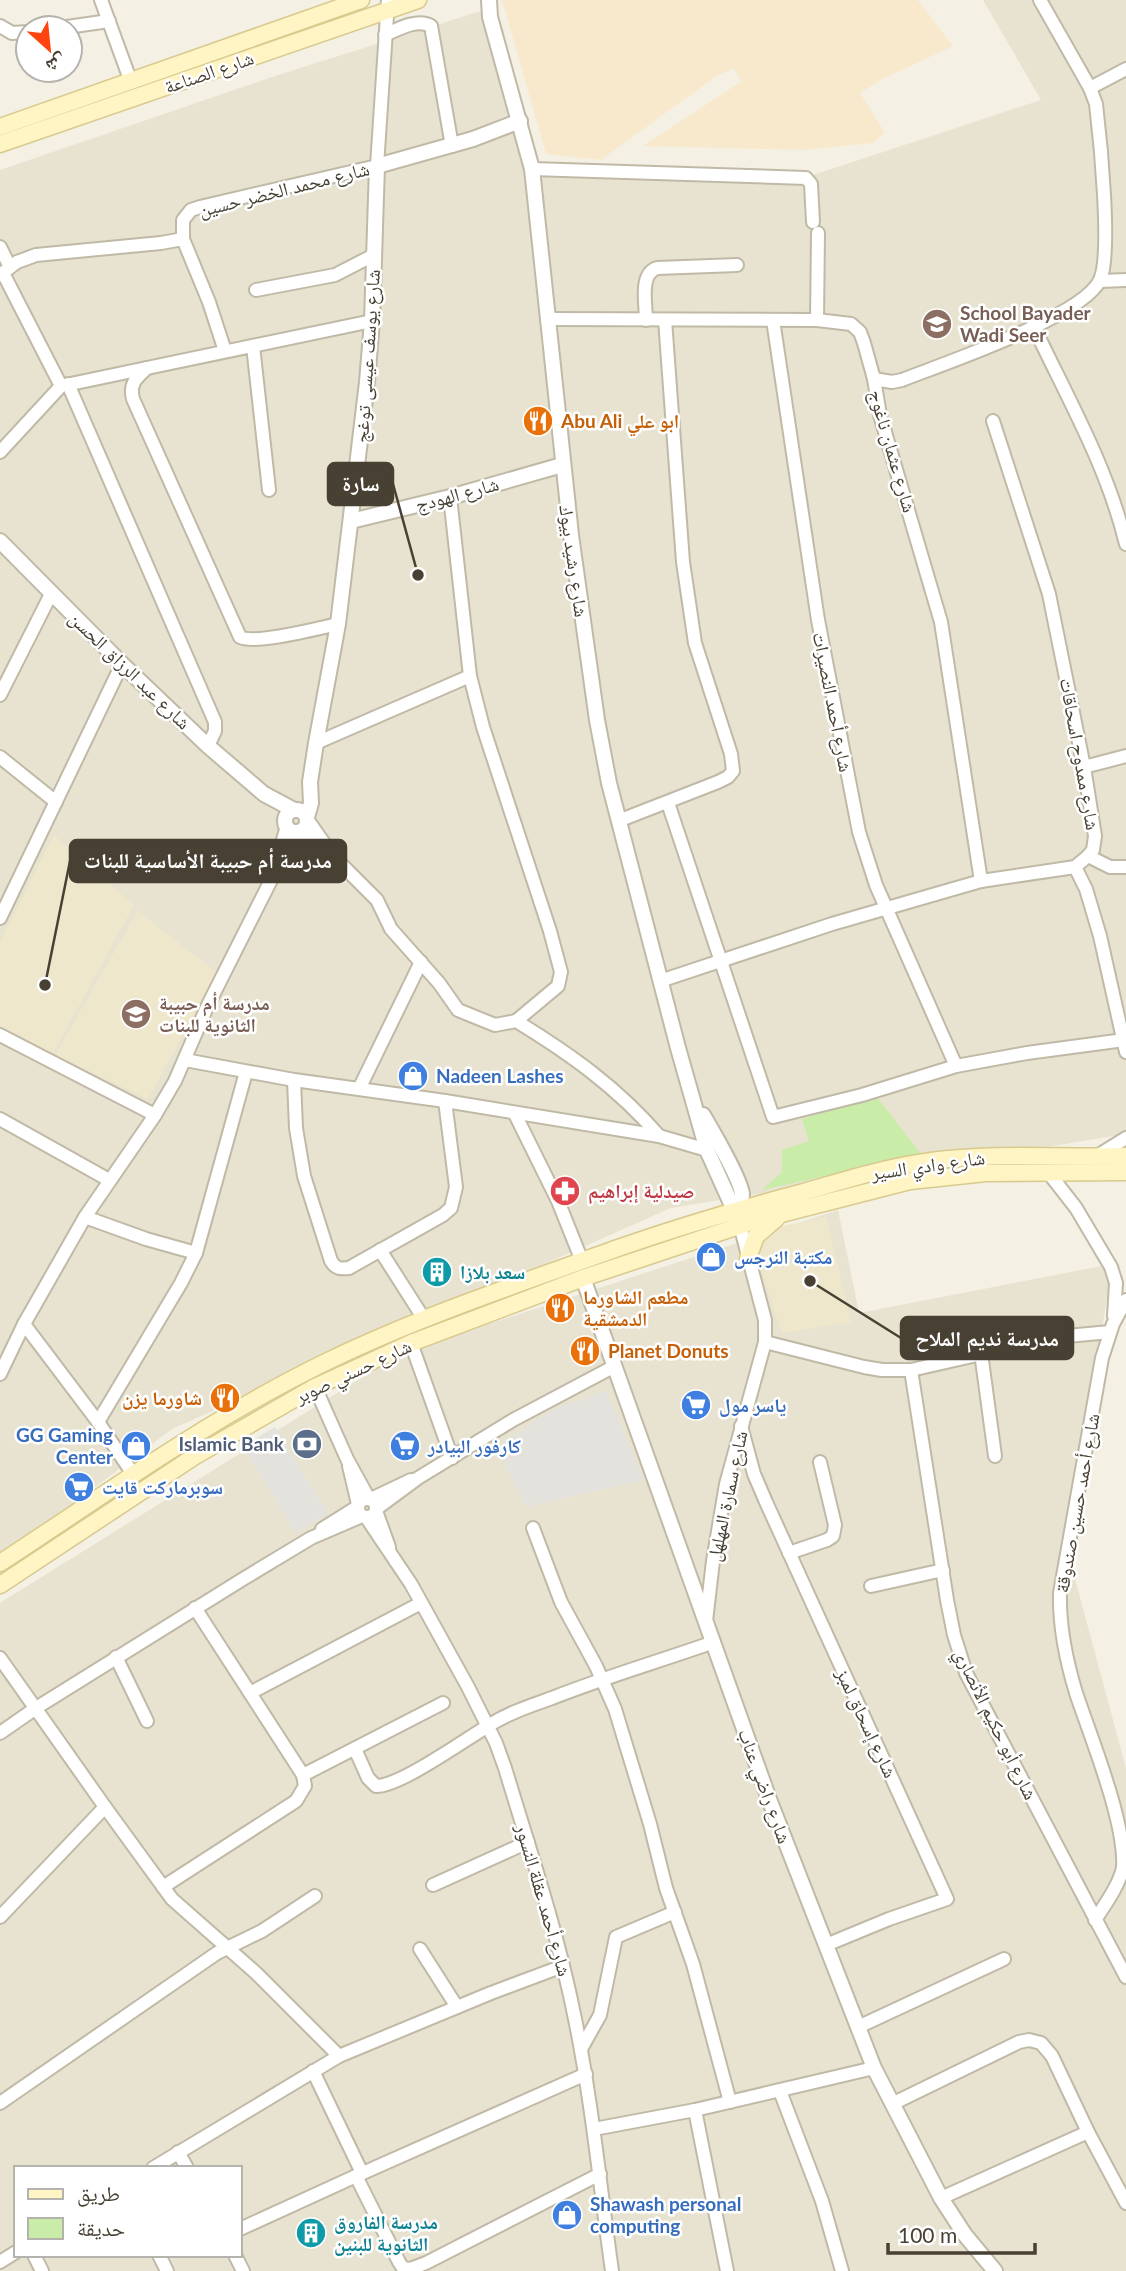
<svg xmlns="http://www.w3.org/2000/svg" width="1126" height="2271" font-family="Lato,'Noto Naskh Arabic',sans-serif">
<rect width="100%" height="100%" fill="#f4f0e4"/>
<!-- residential -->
<g fill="#e8e3d1" fill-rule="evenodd">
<path d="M983 0H1126V1134L671 1208 172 1429 0 1559V170L275 76 484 10 526 174 807 177 1041 100Z"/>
<path d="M838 1210 859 1313 1112 1264 1068 1553 1126 1768V2271H0V1603L403 1352ZM16 2168H240V2255H16Z"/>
</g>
<!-- commercial -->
<path fill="#f9e9cc" d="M502 0H918L953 46 881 80 860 93 885 133 873 143 804 150 643 146 742 81 733 68 715 77 601 160 546 154Z"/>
<!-- education -->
<g fill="#efe7cc">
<path d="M54 835 134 905 51 1057 0 1028V942Z"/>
<path d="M138 911 217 973 148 1099 55 1055Z"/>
<path d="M826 1217 851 1322 782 1333 757 1258 758 1243 777 1227Z"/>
</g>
<!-- green -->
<path fill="#c9eda8" d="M877 1097 922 1155 762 1190 782 1172V1150L809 1141 802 1119Z"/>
<!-- parking -->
<g fill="#e4e2dd">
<path d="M606 1391 644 1480 526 1507 497 1447 554 1409Z"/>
<path d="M275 1427 328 1514 296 1533 243 1446Z"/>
</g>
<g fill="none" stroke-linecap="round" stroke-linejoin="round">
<!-- minor casing -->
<g stroke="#c0b9a6" stroke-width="16">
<g id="minor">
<path d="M101 0 131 82"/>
<path d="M0 26 12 33 28 32"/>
<path d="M60 28 109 21"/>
<path d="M385 35C398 29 418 18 431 26L452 146"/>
<path d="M1090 88 1126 69"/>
<path d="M532 169 806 178 811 184 813 222"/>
<path d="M0 247 10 267"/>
<path d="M3 273 61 386"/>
<path d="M0 275 17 262 36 255 161 243 183 239"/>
<path d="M1100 281 1126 280"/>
<path d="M256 290 335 275 374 255"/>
<path d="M547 319 817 320 851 324 860 332 864 343 874 379 880 415 941 622 981 881"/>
<path d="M646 320C646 304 639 274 657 268L737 265"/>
<path d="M773 320 818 620 859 832 876 885 956 1066"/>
<path d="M817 320 818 233"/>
<path d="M1033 325C1067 397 1107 466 1126 544"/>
<path d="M253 346 269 490"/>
<path d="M225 351 209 302 183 239V220L191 210 200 207 377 166 388 0"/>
<path d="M147 368C136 378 129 384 133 399L240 637C255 645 319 628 338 624"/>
<path d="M874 379 892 382 902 380C942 364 1083 317 1100 280 1112 254 1100 137 1096 104L1090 88 1040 0"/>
<path d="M68 384 215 722V731L208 746"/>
<path d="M0 452 61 386 372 321"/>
<path d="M450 497 470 676 483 727 550 931 561 972 558 986 516 1021"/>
<path d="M0 695 51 594"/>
<path d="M316 743 470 676"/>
<path d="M0 757 56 802"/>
<path d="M1084 767 1126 756"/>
<path d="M668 803 773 1117 862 1095 956 1066 1027 1053 1124 1040"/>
<path d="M307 819 326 846"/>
<path d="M618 821 718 782 728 777 733 771 731 754 695 643 683 562 665 320"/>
<path d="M299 831 332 855 377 900 391 929 439 983 458 1010 495 1025 516 1021C570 1054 618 1088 659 1136"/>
<path d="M1088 856 1110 867H1126"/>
<path d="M1075 867 1086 889 1100 936 1126 1052"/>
<path d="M274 872 287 826"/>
<path d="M0 918 122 664"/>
<path d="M660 981 832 924 981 881 1075 867 1088 856 1093 850 1095 836 1084 767 1049 594 993 421"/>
<path d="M0 1035 155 1115"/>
<path d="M185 1060 294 1080 445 1101 659 1136 707 1150"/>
<path d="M294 1080 296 1128 304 1176 331 1261C336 1269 340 1269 349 1268L443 1215 451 1208 456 1187 445 1101"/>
<path d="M359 1089 421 962"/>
<path d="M515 1114 558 1201 582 1261"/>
<path d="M0 1119 109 1180"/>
<path d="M1097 1156 1126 1138"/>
<path d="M1048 1172 1076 1208 1111 1267 1116 1283 1114 1316"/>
<path d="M85 1217 146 1239 196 1253"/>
<path d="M380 1250 424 1319"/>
<path d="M24 1324 98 1422 133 1474"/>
<path d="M765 1342 864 1367 882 1370H911L1056 1337 1110 1332"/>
<path d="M411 1343 452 1458"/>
<path d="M981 1353 995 1456"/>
<path d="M911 1370 947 1600 954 1635 966 1673 1126 1977"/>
<path d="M0 1374 24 1324 85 1217 155 1115 175 1081 207 1007 273 876 287 857 296 831"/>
<path d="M315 1387 347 1459 369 1499"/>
<path d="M98 1422 181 1283 196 1253 246 1072"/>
<path d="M741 1426 754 1474 766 1502 947 1899 889 1919 826 1945"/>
<path d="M349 1466 358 1504"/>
<circle cx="367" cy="1508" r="9"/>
<path d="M371 1499 411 1480"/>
<path d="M376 1509 418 1478 513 1420 613 1367"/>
<path d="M376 1511 389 1547"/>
<path d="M366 1517 411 1584 468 1687 496 1743 505 1768C530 1851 558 1933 575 2019 592 2102 600 2187 612 2271"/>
<path d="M533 1528 561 1602 596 1666 615 1709 650 1824 666 1888 693 1964 730 2102"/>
<path d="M322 1529 357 1507"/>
<path d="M789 1553 827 1540 833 1536 835 1525 820 1462"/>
<path d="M871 1586 943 1570"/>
<path d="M706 1621 713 1561 726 1484 765 1342V1320L740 1225"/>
<path d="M116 1657 147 1721"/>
<path d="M0 1658 105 1807 172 1899 256 1973 339 2056"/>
<path d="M250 1693 421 1603"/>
<path d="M0 1733 36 1708 243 1579 311 1538 362 1516"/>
<path d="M355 1749 368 1778 376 1786C399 1787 466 1739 488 1726 508 1713 530 1706 552 1698 605 1677 660 1661 714 1642"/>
<path d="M303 1775 443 1703"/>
<path d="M433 1885 528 1842"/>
<path d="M163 1887 296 1801 305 1786 303 1775 195 1608"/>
<path d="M0 1917 105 1807"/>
<path d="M1095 1920C1106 1903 1118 1887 1123 1868 1126 1823 1091 1738 1076 1693 1066 1660 1059 1628 1060 1593L1102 1358 1113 1324 1126 1300"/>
<path d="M420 1949 457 2007"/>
<path d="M858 2027 1004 1959"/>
<path d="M581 2049 600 2015 616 1937 675 1912"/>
<path d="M313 2071 362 2173"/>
<path d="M586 2074 356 2176 399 2262 403 2268 410 2269 426 2263 600 2174"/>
<path d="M780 2091 822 2201 842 2271"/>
<path d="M0 2103 217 1953 262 1931 315 1896"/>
<path d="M892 2104 1019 2042 1029 2040 1041 2043 1052 2056 1088 2132 1126 2203"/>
<path d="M695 2110 727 2271"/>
<path d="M594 2129 695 2110 874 2068"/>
<path d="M178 2152 187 2168"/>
<path d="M153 2168 339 2056 491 1993 563 1966"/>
<path d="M941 2198 1088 2132"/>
<path d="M240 2229 356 2176"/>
<path d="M34 2255 42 2271"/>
<path d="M159 2255 167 2271"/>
<path d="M235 2255 243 2271"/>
<path d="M0 2262 16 2252"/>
</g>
</g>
<!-- tertiary casing -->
<g stroke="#c0b9a6" stroke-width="18">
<g id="tertiary">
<path d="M489 0 490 17 532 169 571 535 597 720 609 783 678 1048 707 1150 739 1221"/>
<path d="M351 521 450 497 562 465"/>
<path d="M0 541 122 664 208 746 264 794 294 810"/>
<circle cx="296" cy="821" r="11"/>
<path d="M307 817 311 803 310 782 316 743 338 624 367 382 372 321 377 166 473 139 520 121"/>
<path d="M703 1115C711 1129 742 1181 742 1195 742 1200 738 1205 735 1210"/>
<path d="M583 1278 769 1799 874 2068 941 2198 965 2235 995 2271"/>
</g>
</g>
<!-- secondary casing -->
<g stroke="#d8ca8e" stroke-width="19">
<g id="secondary">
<path d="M0 127 361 0"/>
<path d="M0 144 418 0"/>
<path d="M748 1258 756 1236 776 1219"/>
<path d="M0 1563C107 1493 212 1417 328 1361 421 1316 521 1283 618 1248 678 1227 739 1209 800 1193 843 1181 886 1167 931 1161 996 1152 1061 1158 1126 1156"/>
<path d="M0 1585 195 1456 315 1387 411 1343 583 1278 754 1221 910 1181 986 1173 1126 1172"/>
</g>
</g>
<!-- minor -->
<use href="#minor" stroke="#fff" stroke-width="12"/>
<!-- tertiary -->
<use href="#tertiary" stroke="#fff" stroke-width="14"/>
<!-- secondary -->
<use href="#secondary" stroke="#fff4c3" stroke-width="16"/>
</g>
<!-- icons -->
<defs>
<g id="school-disc" transform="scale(1.575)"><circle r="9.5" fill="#8d6e63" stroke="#fff"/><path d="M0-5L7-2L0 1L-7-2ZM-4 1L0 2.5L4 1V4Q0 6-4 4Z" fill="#fff"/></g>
<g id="restaurant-disc" transform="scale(1.575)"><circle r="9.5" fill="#e8710a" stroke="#fff"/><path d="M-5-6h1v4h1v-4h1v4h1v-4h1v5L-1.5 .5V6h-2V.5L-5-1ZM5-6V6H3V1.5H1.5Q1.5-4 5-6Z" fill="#fff"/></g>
<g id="shop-disc" transform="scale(1.575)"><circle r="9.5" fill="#3f7fe0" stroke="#fff"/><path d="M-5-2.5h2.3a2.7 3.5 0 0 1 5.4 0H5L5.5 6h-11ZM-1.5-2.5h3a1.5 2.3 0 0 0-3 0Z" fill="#fff"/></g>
<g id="pharmacy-disc" transform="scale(1.575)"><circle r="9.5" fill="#e0444e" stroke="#fff"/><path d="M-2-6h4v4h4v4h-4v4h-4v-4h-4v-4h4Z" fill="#fff"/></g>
<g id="building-disc" transform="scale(1.575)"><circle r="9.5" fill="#0f9aa8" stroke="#fff"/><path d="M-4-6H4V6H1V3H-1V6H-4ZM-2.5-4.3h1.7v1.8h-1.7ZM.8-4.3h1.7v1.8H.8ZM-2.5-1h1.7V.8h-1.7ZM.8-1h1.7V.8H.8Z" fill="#fff"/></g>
<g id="supermarket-disc" transform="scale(1.575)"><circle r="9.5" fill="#3f7fe0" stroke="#fff"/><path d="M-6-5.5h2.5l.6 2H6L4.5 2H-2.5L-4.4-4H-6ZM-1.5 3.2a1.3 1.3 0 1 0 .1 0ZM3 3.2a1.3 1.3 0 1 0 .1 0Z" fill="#fff"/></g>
<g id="bank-disc" transform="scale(1.575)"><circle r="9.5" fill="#5c6f8a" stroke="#fff"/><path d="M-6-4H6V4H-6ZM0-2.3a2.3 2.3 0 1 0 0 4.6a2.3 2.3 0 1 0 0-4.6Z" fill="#fff"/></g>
</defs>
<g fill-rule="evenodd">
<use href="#school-disc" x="937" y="324"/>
<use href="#restaurant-disc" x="538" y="421"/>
<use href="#school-disc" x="136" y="1014"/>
<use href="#shop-disc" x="413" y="1076"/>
<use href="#pharmacy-disc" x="565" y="1191"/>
<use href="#shop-disc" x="711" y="1257"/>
<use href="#building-disc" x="437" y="1272"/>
<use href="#restaurant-disc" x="560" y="1308"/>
<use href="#restaurant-disc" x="585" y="1351"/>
<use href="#restaurant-disc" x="225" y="1398"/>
<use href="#supermarket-disc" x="696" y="1405"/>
<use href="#bank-disc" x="307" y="1444"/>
<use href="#shop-disc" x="136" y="1446"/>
<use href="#supermarket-disc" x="405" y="1446"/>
<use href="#supermarket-disc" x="79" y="1487"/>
<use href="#shop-disc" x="567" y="2215"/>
<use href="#building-disc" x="311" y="2233"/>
</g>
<g text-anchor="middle" stroke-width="5" stroke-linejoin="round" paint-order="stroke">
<!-- street labels -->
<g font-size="19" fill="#474033" stroke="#fff">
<text transform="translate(209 72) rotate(-19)" y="7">شارع الصناعة</text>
<text transform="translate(284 189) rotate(-14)" y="7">شارع محمد الخضر حسين</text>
<text transform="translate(367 356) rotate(-86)" y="7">شارع يوسف عيسى توغج</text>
<text transform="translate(893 451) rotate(74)" y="7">شارع عثمان ناغوج</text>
<text transform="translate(457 494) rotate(-15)" y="7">شارع الهودج</text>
<text transform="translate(574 561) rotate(82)" y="7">شارع رشيد بيوك</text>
<text transform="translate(130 670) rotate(44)" y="7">شارع عبد الرزاق الحسن</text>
<text transform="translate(833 702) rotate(79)" y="7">شارع أحمد النصيرات</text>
<text transform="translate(1080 754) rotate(80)" y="7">شارع ممدوح اسحاقات</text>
<text transform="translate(928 1165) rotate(-8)" y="7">شارع وادي السير</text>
<text transform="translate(353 1371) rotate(-25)" y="7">شارع حسني صوبر</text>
<text transform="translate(727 1496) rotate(-78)" y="7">شارع سمارة المهلهل</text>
<text transform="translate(1077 1503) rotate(-80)" y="7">شارع أحمد حسين صندوقة</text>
<text transform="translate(867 1723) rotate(65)" y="7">شارع إسحاق لمبز</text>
<text transform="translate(996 1724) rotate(64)" y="7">شارع أبو حكيم الأنصاري</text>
<text transform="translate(765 1786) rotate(70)" y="7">شارع راضي عناب</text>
<text transform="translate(544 1900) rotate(74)" y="7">شارع أحمد عقلة النسور</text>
</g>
<!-- education labels -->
<g font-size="19" font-weight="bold" fill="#785e54" stroke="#fff" text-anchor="start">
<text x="960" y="320">School Bayader<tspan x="960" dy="22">Wadi Seer</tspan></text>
<text x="159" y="1010">مدرسة أم حبيبة<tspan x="159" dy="22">الثانوية للبنات</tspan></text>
</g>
<!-- food labels -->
<g font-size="19" font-weight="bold" fill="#c56008" stroke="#fff" text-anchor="start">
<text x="561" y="428">Abu Ali ابو علي</text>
<text x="583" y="1304">مطعم الشاورما<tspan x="583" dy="22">الدمشقية</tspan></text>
<text x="608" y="1358">Planet Donuts</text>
<text x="202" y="1405" text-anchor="end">شاورما يزن</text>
</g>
<!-- shop labels -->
<g font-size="19" font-weight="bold" fill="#366cbe" stroke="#fff" text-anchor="start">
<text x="436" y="1083">Nadeen Lashes</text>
<text x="734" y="1264">مكتبة النرجس</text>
<text x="719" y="1412">ياسر مول</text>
<text x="113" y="1442" text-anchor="end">GG Gaming<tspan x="113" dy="22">Center</tspan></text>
<text x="428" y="1453">كارفور البيادر</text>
<text x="102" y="1494">سوبرماركت قايت</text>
<text x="590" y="2211">Shawash personal<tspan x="590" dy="22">computing</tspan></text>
</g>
<!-- health labels -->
<g font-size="19" font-weight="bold" fill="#be3a42" stroke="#fff" text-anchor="start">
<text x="588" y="1198">صيدلية إبراهيم</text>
</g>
<!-- culture labels -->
<g font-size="19" font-weight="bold" fill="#0d838f" stroke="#fff" text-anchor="start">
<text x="460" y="1279">سعد بلازا</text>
<text x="334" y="2229">مدرسة الفاروق<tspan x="334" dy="22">الثانوية للبنين</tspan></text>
</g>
<!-- service labels -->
<g font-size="19" font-weight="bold" fill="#4e5e75" stroke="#fff" text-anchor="end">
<text x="284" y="1451">Islamic Bank</text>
</g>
</g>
<!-- callouts -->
<path fill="none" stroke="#474033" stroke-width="2.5" d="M418 575L393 484M45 985L70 861M810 1281L901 1338"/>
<g fill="#474033" stroke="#fff" stroke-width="2.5">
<circle cx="418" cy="575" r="7"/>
<circle cx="45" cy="985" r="7"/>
<circle cx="810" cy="1281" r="7"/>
</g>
<g fill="#474033" stroke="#474033" stroke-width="2.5">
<rect x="328" y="463" width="65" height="42" rx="7"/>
<rect x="70" y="840" width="276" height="42" rx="7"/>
<rect x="901" y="1317" width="172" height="42" rx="7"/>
</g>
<g font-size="21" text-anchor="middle" font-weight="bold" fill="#fff">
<text x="361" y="491">سارة</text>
<text x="208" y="868">مدرسة أم حبيبة الأساسية للبنات</text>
<text x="987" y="1346">مدرسة نديم الملاح</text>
</g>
<!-- legend -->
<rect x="14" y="2166" width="228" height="91" fill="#ffffff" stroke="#b5b3ad" stroke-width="2"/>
<rect x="28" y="2189" width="35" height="10" fill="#fff4c3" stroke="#b5b3ad" stroke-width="2"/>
<text x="77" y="2201" font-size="21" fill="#474033">طريق</text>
<rect x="28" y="2218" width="35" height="21" fill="#c9eda8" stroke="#b5b3ad" stroke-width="2"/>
<text x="77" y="2236" font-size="21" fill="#474033">حديقة</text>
<!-- north arrow -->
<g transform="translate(49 49) rotate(153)"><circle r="33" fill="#ffffff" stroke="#b5b3ad" stroke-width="2"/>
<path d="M0-5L12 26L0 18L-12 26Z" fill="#ff4410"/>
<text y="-10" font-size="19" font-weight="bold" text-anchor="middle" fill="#474033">ش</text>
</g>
<!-- scale -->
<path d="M888 2243v10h147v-10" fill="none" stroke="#474033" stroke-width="3.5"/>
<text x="898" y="2243" font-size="21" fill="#474033" stroke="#ffffff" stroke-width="5" paint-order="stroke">100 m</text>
</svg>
